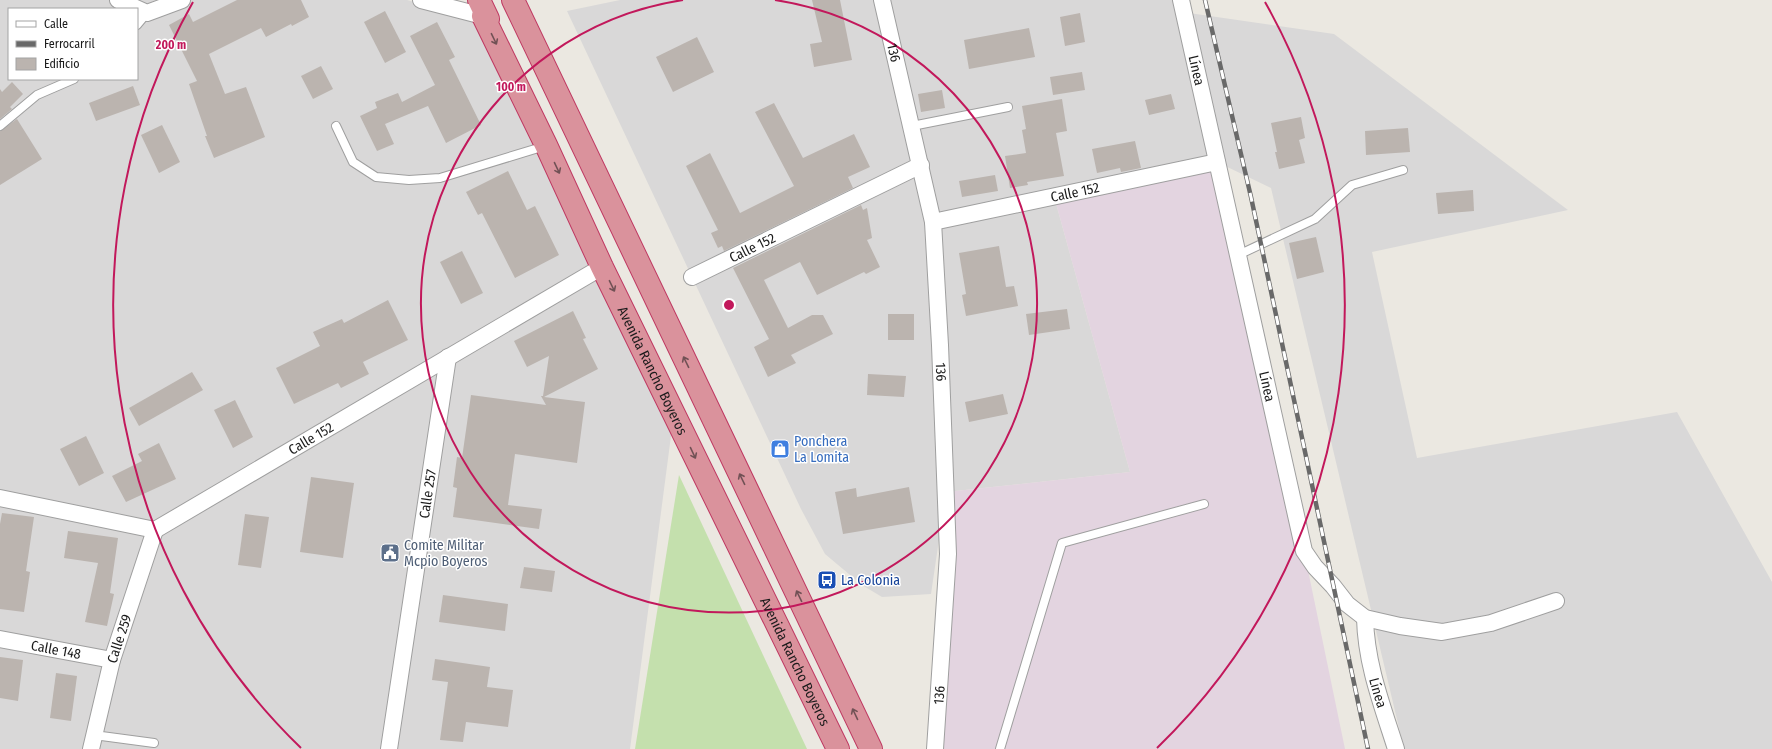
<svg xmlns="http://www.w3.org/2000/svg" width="1772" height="749" font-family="'Fira Sans Condensed',sans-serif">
<rect width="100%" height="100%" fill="#ebe8e1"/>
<!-- residential -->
<g fill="#d9d8d8" fill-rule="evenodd">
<path d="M0 0H407L477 20 674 413 630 749H0ZM9 9H137V79H9Z"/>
<path d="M620 0H1185L1189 13 1334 34 1568 210 1372 252 1417 458 1677 412 1772 582V749H1404L1271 188 1217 162 1054 196 1130 472 946 492 931 594 882 597 862 585 825 554 801 509 567 11Z"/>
</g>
<!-- industrial -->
<path fill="#e3d4e0" d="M1217 162 1304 551 1345 749H935L946 492 1130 472 1054 196Z"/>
<!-- grass -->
<path fill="#c4e0ad" d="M679 475 807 749H635Z"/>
<!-- building -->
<g fill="#bbb4af">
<path d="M237 0H301L309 17 292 26 291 24 266 37 261 28 209 54 225 94 246 87 265 137 214 158 205 136H207L189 84 197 81 169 25 189 14 193 22Z"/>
<path d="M812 0H840L852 60 814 67 810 44 822 42Z"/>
<path d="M385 11 406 52 385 63 364 22Z"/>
<path d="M1080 13 1085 42 1065 46 1060 17Z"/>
<path d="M437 22 455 57 449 60 481 125 446 143 428 106 385 124 394 144 377 151 360 116 377 108 375 102 398 93 402 102 435 85 410 36Z"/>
<path d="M1029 28 1035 57 969 69 964 40Z"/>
<path d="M697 37 714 72 673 92 656 57Z"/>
<path d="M321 66 333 89 313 99 301 76Z"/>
<path d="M1082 72 1085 90 1053 95 1050 77Z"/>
<path d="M12 82 23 94 10 107 12 109 0 119V89L2 92Z"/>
<path d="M133 86 140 105 96 121 89 103Z"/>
<path d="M942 90 945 108 921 112 918 94Z"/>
<path d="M1171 94 1175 109 1149 115 1145 100Z"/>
<path d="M1062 99 1067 131 1056 133 1064 176 1027 182 1028 185 1010 188 1005 156 1026 153 1022 130 1026 129 1022 106Z"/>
<path d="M774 103 803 158 854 134 870 167 848 177 853 188 724 251 722 246 718 248 711 233 718 230 686 166 710 153 740 213 794 186 755 112Z"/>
<path d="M1301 117 1305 138 1299 140 1305 163 1279 169 1275 152H1277L1271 123Z"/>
<path d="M17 119 42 159 0 185V131Z"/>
<path d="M162 125 180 162 159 173 141 135Z"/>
<path d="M1408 128 1410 152 1366 155 1365 131Z"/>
<path d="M1135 141 1141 168 1121 172 1120 168 1097 173 1092 149Z"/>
<path d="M508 171 527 210 535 206 559 255 515 278 482 213 478 215 466 192Z"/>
<path d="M995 175 998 191 962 197 959 181Z"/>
<path d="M1473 190 1474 211 1438 214 1436 193Z"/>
<path d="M861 205 863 210 867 208 872 238 867 240 880 267 866 274 864 272 817 295 800 262 764 280 788 328 812 315H823L833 334 791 355 796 363 768 377 754 347 769 339 733 268Z"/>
<path d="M1316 237 1324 272 1297 279 1289 243Z"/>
<path d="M999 246 1006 287 1014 286 1018 306 966 316 962 295 966 294 959 253Z"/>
<path d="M462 251 483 293 461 304 440 262Z"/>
<path d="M388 300 408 340 363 362 369 374 341 388 338 383 294 404 276 368 320 346 313 332 342 319 344 323Z"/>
<path d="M1067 309 1070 329 1029 335 1026 314Z"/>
<path d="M573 311 586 338 583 339 598 369 544 397 585 402 577 463 515 454 508 505 542 509 539 529 453 517 457 488 453 487 457 457 462 458 471 395 546 405 541 396H543L549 356 527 367 514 341Z"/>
<rect x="888" y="314" width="26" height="26"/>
<path d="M192 372 203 390 139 426 129 408Z"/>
<path d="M868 374 906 376 904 397 867 395Z"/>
<path d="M1003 394 1008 414 969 422 965 402Z"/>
<path d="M235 400 253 437 233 448 214 410Z"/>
<path d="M86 436 104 473 79 486 60 449Z"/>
<path d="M159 443 176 479 126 502 112 476 142 461 138 454Z"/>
<path d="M311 477 354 483 343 558 300 552Z"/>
<path d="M909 487 915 522 843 534 835 492 856 488 857 497Z"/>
<path d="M2 513 34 517 26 571 30 572 24 612 0 609V524Z"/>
<path d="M245 514 269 517 261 568 238 565Z"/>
<path d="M68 531 118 538 110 593 114 594 107 626 85 622 98 563 64 558Z"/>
<path d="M524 567 555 571 552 592 520 588Z"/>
<path d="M443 595 508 604 505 631 439 622Z"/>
<path d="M0 657 23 660 18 701 0 698Z"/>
<path d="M435 659 490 667 487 687 513 690 508 727 466 722 463 742 440 740 448 682 432 680Z"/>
<path d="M56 673 77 676 71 721 50 718Z"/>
</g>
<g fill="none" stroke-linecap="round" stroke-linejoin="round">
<!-- lane casing -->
<g stroke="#9f9f9f" stroke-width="10">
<g id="lane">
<path d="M137 25 147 13"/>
<path d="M0 126 37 95 74 79"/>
<path d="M336 126 353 162 376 177 409 180 440 178 545 146"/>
<path d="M912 126 1008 107"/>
<path d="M1238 255 1315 219 1352 185 1403 170"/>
<path d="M94 735 154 743"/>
<path d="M1000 749 1062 543 1204 504"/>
</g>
</g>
<!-- street casing -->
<g stroke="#9f9f9f" stroke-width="18">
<g id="street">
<path d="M118 0 147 13 182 0"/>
<path d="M421 0 483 16"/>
<path id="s1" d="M882 0 933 222 940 345 948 554 935 749"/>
<path id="s2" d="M1181 0 1304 551 1315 567 1333 586 1347 604 1365 618 1400 626 1442 632 1491 623 1556 601"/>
<path id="s3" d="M933 222 1217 162"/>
<path id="s4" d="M692 277 921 165"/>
<path id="s5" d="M0 498 155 530 602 267"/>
<path id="s6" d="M1365 618C1366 664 1382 705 1396 749"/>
<path id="s7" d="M0 639 112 660"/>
<path id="s8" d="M91 749 112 660 155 530"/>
<path id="s9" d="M389 749 448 357"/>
</g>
</g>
<!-- highway casing -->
<g stroke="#bf3962" stroke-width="24">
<g id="highway">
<path id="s10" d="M479 0 488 19 483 16 546 145 602 267 838 749"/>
<path d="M513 0 871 749"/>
</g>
</g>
<!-- lane -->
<use href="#lane" stroke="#fff" stroke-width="8"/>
<!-- street -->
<use href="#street" stroke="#fff" stroke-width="16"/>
<!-- highway -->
<use href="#highway" stroke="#da929c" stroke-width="22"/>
<!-- rail casing -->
<g stroke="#696969" stroke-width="4.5">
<path id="rail" d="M1205 0 1251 197 1368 749"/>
</g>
<!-- rail -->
<use href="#rail" stroke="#fff" stroke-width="3" stroke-dasharray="9" stroke-linecap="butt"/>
</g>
<!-- one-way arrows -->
<defs><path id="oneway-shaft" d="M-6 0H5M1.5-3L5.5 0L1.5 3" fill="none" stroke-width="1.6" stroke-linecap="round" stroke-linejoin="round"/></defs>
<g stroke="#715155">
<use href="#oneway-shaft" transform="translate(494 39) rotate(64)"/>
<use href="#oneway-shaft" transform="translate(557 168) rotate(65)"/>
<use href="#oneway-shaft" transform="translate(612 286) rotate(64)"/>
<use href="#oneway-shaft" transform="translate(686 362) rotate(-116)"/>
<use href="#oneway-shaft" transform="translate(693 453) rotate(65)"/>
<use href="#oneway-shaft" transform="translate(742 479) rotate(-116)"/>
<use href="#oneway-shaft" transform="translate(799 596) rotate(-116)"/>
<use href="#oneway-shaft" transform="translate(855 714) rotate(-115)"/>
</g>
<!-- distance rings -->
<g fill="none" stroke="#c2185b" stroke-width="2">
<path d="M775 0A308 308 0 1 1 683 0"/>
<path d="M301 748A616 616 0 0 1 193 2M1265 2A616 616 0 0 1 1157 748"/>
</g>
<!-- icons -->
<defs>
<g id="shop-square" transform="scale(1)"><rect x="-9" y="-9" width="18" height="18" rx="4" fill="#3f7fe0" stroke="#fff"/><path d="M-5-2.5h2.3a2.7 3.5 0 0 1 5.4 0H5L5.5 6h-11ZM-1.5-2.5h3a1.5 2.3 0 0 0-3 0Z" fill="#fff"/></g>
<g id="civic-square" transform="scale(1)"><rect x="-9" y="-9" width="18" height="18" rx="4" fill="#5c6f8a" stroke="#fff"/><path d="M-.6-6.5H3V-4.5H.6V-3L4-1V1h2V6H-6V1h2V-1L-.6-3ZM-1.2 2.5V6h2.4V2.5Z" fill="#fff"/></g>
<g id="bus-square" transform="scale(1)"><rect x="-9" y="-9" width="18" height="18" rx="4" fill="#1a4fb4" stroke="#fff"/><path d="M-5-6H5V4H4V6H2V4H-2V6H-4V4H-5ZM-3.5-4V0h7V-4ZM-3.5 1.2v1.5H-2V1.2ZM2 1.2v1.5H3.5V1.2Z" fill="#fff"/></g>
</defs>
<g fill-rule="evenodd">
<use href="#shop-square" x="780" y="449"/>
<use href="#civic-square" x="390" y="553"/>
<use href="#bus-square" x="827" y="580"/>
</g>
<g text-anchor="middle" stroke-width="3" stroke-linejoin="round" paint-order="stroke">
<!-- street labels -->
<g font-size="14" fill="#1b1b1b" stroke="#fff">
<text dy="5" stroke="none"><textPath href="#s1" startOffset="54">136</textPath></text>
<text dy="5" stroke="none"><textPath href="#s2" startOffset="72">Línea</textPath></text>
<text dy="5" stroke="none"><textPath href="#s3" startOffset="145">Calle 152</textPath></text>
<text dy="5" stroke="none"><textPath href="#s4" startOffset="67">Calle 152</textPath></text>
<text dy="5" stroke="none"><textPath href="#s10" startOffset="420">Avenida Rancho Boyeros</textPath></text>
<text dy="5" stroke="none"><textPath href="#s1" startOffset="378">136</textPath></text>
<text dy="5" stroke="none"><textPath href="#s2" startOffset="396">Línea</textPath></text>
<text dy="5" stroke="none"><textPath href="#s5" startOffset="339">Calle 152</textPath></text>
<text dy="5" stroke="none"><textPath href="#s9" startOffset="258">Calle 257</textPath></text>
<text dy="5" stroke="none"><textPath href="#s8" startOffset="114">Calle 259</textPath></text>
<text dy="5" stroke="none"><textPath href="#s7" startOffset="57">Calle 148</textPath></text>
<text dy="5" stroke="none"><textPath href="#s10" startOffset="744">Avenida Rancho Boyeros</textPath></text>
<text dy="5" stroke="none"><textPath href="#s6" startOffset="76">Línea</textPath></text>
<text transform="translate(939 695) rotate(-86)" y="5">136</text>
</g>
<!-- shop labels -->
<g font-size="14" fill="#366cbe" stroke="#fff" text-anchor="start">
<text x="794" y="446">Ponchera<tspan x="794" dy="16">La Lomita</tspan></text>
</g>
<!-- service labels -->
<g font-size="14" fill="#4e5e75" stroke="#fff" text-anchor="start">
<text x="404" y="550">Comite Militar<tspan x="404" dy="16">Mcpio Boyeros</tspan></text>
</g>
<!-- transit labels -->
<g font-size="14" fill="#164399" stroke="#fff" text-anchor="start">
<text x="841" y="585">La Colonia</text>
</g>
</g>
<circle cx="729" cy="305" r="6" fill="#c2185b" stroke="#fff" stroke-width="2"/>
<g font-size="12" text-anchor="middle" font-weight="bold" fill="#c2185b" stroke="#fff" stroke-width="3" stroke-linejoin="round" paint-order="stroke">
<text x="171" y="49">200 m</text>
<text x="511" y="91">100 m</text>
</g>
<!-- legend -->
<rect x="8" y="8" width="130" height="72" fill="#ffffff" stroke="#a4a4a4"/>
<rect x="16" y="21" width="20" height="6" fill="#ffffff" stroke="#a4a4a4"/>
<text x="44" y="28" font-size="12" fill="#1b1b1b">Calle</text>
<rect x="16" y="41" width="20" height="6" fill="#696969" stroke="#a4a4a4"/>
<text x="44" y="48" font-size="12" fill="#1b1b1b">Ferrocarril</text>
<rect x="16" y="58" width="20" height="12" fill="#bbb4af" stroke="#a4a4a4"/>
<text x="44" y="68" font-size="12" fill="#1b1b1b">Edificio</text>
</svg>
